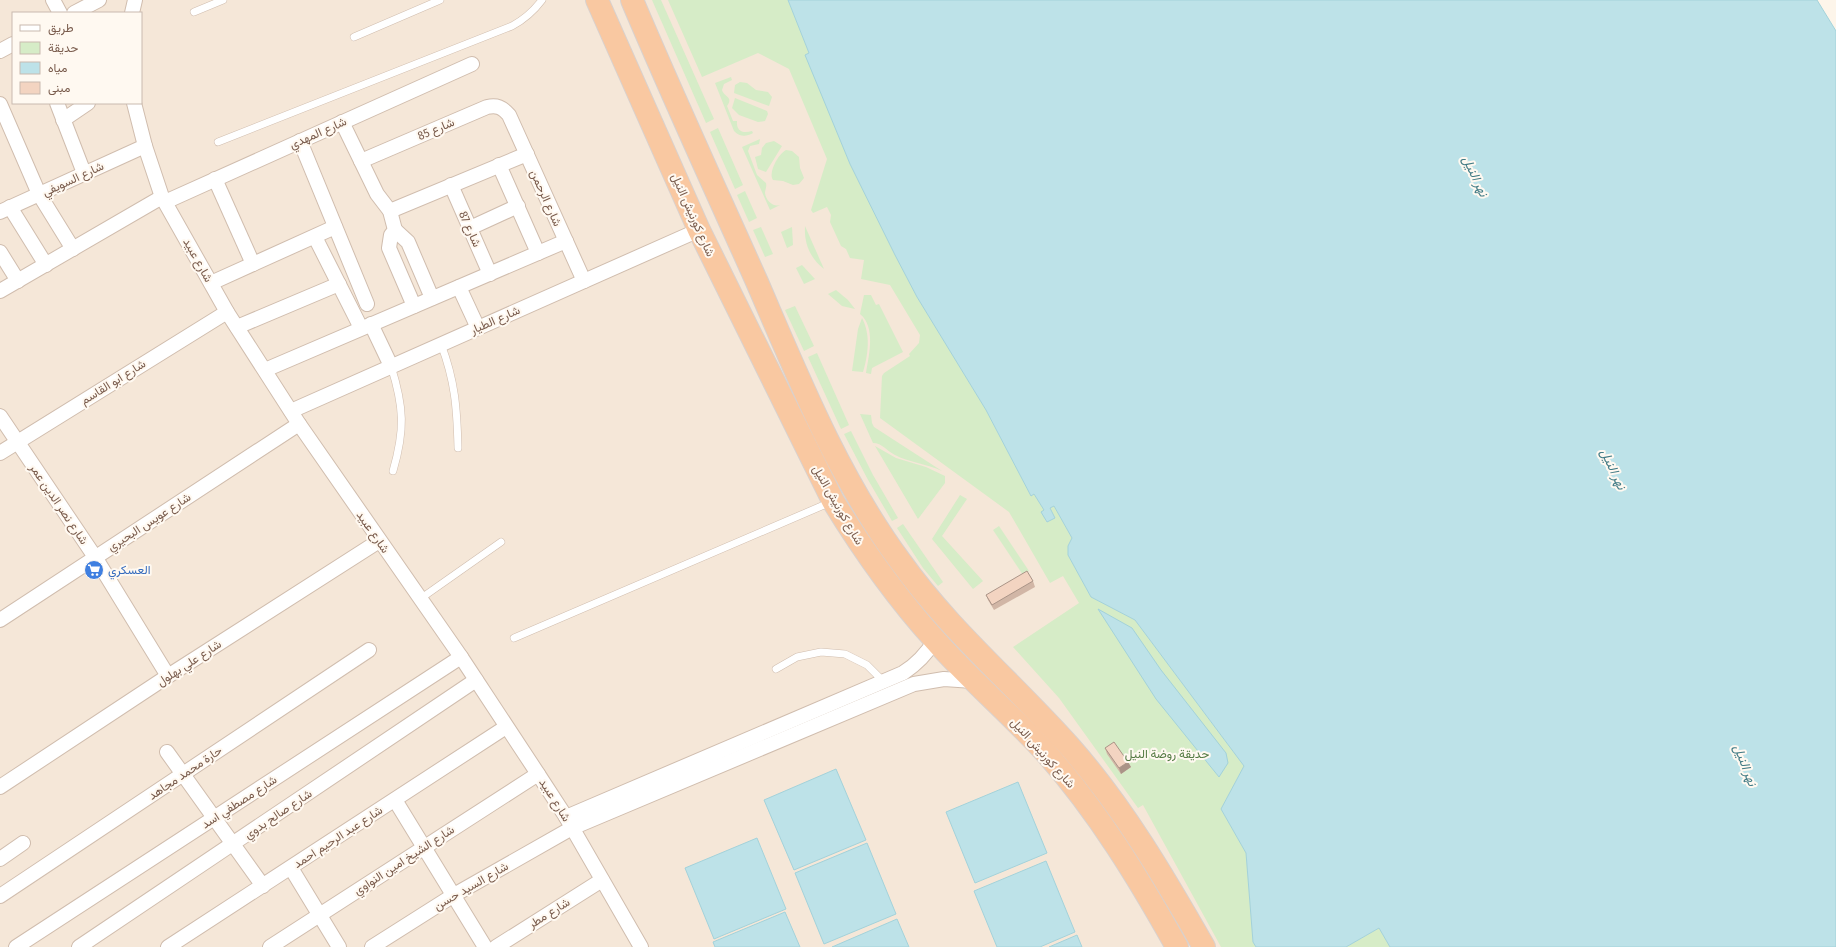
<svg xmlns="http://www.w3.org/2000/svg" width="1836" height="947" font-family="'Fira Sans Condensed',Vazirmatn,sans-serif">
<rect width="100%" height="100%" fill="#fdf5ea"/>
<!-- residential -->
<path fill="#f5e7d8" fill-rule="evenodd" d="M0 0H1351L1836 918V947H0ZM13 13H141V103H13Z"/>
<!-- green -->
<g fill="#d6ecc7">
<path d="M652 0H661L714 119 706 123Z"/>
<path d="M668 0H788L809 53 806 55 850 164 895 255 917 297 986 410 1031 496 1034 494 1044 510 1046 522 1055 518 1050 508 1054 506 1072 538 1068 546V555L1091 597 1135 620 1244 766 1221 809 1246 853 1253 941 1256 947H1221L1143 805 1138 808 1059 698 1013 647 1079 603 1063 576 1050 583 1009 512 880 418 882 376 884 373 910 356 909 354 919 343 920 335 890 285 861 279 864 260 850 258 846 249 841 246 830 222 831 215 827 207 813 213 811 210 827 159 789 69 758 53 702 77Z"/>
<path d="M731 77 732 80 724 84 722 90C724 97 734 97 727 106L733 121H737C736 131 743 134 752 131L753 133C746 137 740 137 734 131L715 83Z"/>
<path d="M740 82 747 83 756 90 768 92 772 97 769 106 734 93 735 85Z"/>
<path d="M735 98 767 111 768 114 765 121 758 122 739 115 732 108Z"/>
<path d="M718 128 743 185 735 189 710 132Z"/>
<path d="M760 139 759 144 750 146 748 151 757 175 766 183C767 187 765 190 765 193 766 201 773 207 780 205L770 210 742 147Z"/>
<path d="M774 141 782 146 766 172 758 169 755 157 761 155 762 148 766 143Z"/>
<path d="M786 150 792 151 799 157 800 168 804 178 799 184 793 185 783 181 773 180C768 173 778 154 786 150Z"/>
<path d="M745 191 757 218 749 222 737 195Z"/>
<path d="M805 226 824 269C810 258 804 244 805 226Z"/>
<path d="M761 227 773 254 765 257 753 230Z"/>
<path d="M792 227 793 245 787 248 781 232Z"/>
<path d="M802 265 815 279 804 284 796 268Z"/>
<path d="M836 290 848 300 855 309 842 306 828 294Z"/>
<path d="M864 295H871L876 305 879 304 903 352 872 368 871 374 866 373C869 355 876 327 860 314Z"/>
<path d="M795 306 814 346 804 351 785 310Z"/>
<path d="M862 318C871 335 868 355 863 372L852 371 858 329Z"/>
<path d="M817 353 849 425 841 429 808 357Z"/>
<path d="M860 414 871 415 872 423 874 427 942 471C927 464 908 462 895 455 887 451 882 443 873 443Z"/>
<path d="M851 431 873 475 898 518 892 521 867 478 844 434Z"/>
<path d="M875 446 896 458 926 467 945 476V483L918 519Z"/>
<path d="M960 495 967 499 942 536 983 581 973 589 932 539Z"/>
<path d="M903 524 943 582 938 586 923 568 897 528Z"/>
<path d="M999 526 1029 571 1023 575 993 530Z"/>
<path d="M1379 928 1390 947H1346Z"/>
</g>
<!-- water -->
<g fill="#bde2e8" stroke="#a3d2da">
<path d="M788 0H1817L1836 31V947H1390L1379 928 1346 947H1256L1253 942 1246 853 1221 809 1244 766 1135 620 1091 597 1068 555V546L1072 538 1054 506 1050 508 1055 518 1047 522 1041 512 1044 510 1034 494 1031 496 986 410 917 297 895 255 850 164 805 55 809 53Z"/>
<path d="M1098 609 1132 628 1161 670 1226 753 1228 763 1219 777 1156 699Z"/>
<path d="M836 769 866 840 794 870 764 800Z"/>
<path d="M1018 782 1047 853 975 883 946 812Z"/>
<path d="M757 838 786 909 714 939 685 868Z"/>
<path d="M867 843 896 914 824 944 795 873Z"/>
<path d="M1046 861 1075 932 1040 947H997L974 891Z"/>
<path d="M785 912 800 947H715L713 942Z"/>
<path d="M897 919 909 947H832Z"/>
<path d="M1077 935 1082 947H1049Z"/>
</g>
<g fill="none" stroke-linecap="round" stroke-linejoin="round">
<!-- service casing -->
<g stroke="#d0bdae" stroke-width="8">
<g id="service">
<path d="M194 12 223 0"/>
<path d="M354 37 440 0"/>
<path d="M218 142 512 26C525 19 533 12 542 0"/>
<path d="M441 344C455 381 457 408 458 448"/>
<path d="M391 366C404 407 405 430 393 471"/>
<path d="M420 599 501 542"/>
<path d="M514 638 831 502"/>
<path d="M776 669 797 657 821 652 845 654 867 665 884 682"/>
</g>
</g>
<!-- minor casing -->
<g stroke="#d0bdae" stroke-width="16">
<g id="minor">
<path d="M53 0 60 13"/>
<path d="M74 13 99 0"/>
<path d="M132 13 135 0"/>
<path d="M0 51 13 44"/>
<path d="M57 103 84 173"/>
<path d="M134 103 145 146 162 197 227 312 299 424 461 657 538 774 566 817 641 947"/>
<path d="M0 104 39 194 73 249"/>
<path d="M63 120 88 103"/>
<path d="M342 122 377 194 390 211 395 230 391 235 389 248 414 306"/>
<path d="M300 141 367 304"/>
<path d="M361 161 487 107C497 105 502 107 509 115L584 281"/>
<path d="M499 165 538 253"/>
<path d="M215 179 253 264"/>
<path d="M451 185 490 274"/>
<path d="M165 202 472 64"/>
<path d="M10 207 46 265"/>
<path d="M390 211 527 154"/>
<path d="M0 212 145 146"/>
<path d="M470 228 518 206"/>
<path d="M395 230 408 242 432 298"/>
<path d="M315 237 361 328"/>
<path d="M0 252 18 281"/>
<path d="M211 283 335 227"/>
<path d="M459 287 478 328"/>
<path d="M0 291 162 197"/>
<path d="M371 324 391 366"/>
<path d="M237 327 339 284"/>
<path d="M265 370 566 241"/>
<path d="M291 411 699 230"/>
<path d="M0 416 95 557 168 676"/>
<path d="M0 453 227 312"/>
<path d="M0 620 299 424"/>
<path d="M167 752 263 886"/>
<path d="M0 787 168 676 379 541"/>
<path d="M395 800 485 947"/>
<path d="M566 817 903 673C917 664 926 655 935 640"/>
<path d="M0 859 23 843"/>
<path d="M291 868 339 947"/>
<path d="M0 896 369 650"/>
<path d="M16 947 461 657"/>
<path d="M79 947 476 680"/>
<path d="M168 947 506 727"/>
<path d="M270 947 538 774"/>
<path d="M372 947 454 895 572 828 914 684 944 679 973 681"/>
<path d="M496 947 602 880"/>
</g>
</g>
<!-- trunk casing -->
<g stroke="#d9d1cd" stroke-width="24">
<g id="trunk">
<path d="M597 0 699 230 833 501C863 550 896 597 935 640 970 680 1011 714 1047 754 1099 813 1139 879 1177 947"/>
<path d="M632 0C672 95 715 188 757 282 798 377 838 477 900 561 949 630 1014 684 1070 747 1123 807 1164 877 1204 947"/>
</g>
</g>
<!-- service -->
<use href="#service" stroke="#fff" stroke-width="7"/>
<!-- minor -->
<use href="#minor" stroke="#fff" stroke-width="14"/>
<!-- trunk -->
<use href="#trunk" stroke="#f9c8a1" stroke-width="22"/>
</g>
<!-- wall -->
<g fill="#d1b6a6">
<path d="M1033 581 1035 587 994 610 988 600 986 595Z"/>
<path d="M1105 748 1128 762 1131 767 1121 774 1107 754Z"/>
</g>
<!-- shaded-wall -->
<path fill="#aa9487" d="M1128 762 1131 767 1121 774 1119 768Z"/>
<!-- building -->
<g fill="#f3d4c1" stroke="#aa9487">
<path d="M1027 571 1033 581 992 605 986 595Z"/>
<path d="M1114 742 1128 762 1119 768 1105 748Z"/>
</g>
<!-- icons -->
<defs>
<g id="supermarket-disc" transform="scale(1)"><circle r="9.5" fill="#3f7fe0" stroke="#fff9f1"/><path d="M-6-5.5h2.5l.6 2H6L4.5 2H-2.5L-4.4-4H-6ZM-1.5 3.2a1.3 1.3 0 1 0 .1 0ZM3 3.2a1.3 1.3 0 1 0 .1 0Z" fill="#fff"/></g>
</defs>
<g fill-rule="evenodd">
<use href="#supermarket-disc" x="94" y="570"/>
</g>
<g text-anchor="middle" stroke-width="4" stroke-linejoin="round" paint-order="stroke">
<!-- street labels -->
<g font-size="12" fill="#795b4c" stroke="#fff9f1">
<text transform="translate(436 129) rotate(-23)" y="4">شارع 85</text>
<text transform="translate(318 133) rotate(-24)" y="4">شارع المهدي</text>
<text transform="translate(73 179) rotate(-25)" y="4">شارع السويفي</text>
<text transform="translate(546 198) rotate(66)" y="4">شارع الرحمن</text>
<text transform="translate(693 215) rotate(66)" y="4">شارع كورنيش النيل</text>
<text transform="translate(470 229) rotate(66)" y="4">شارع 87</text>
<text transform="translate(198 260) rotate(61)" y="4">شارع عبيد</text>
<text transform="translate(495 320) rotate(-24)" y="4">شارع الطيار</text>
<text transform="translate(113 382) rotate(-32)" y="4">شارع ابو القاسم</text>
<text transform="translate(59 504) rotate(56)" y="4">شارع نصر الدين عمر</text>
<text transform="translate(838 505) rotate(60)" y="4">شارع كورنيش النيل</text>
<text transform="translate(149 522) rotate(-33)" y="4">شارع عويس البحيري</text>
<text transform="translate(373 532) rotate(55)" y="4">شارع عبيد</text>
<text transform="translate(189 663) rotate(-33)" y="4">شارع علي بهلول</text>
<text transform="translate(1043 753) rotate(48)" y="4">شارع كورنيش النيل</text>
<text transform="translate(185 773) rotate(-34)" y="4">حارة محمد مجاهد</text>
<text transform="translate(555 800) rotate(58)" y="4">شارع عبيد</text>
<text transform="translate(239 802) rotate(-33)" y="4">شارع مصطفي اسد</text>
<text transform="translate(278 814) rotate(-34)" y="4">شارع صالح بدوي</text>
<text transform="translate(338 837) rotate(-33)" y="4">شارع عبد الرحيم احمد</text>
<text transform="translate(404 860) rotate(-33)" y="4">شارع الشيخ امين النواوي</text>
<text transform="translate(471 886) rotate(-30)" y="4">شارع السيد حسن</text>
<text transform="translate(549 913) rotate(-32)" y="4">شارع مطر</text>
</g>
<!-- shop labels -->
<g font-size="12" fill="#366cbe" stroke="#fff9f1" text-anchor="start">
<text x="108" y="574">العسكري</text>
</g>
<!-- park labels -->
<g font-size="12" fill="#527941" stroke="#fff9f1">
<text x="1167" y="758">حديقة روضة النيل</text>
</g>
<!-- water labels -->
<g font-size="13" font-style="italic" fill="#427b85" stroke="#fff9f1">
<text transform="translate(1476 176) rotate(65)" y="5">نهر النيل</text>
<text transform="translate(1614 469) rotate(65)" y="5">نهر النيل</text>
<text transform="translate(1746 765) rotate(69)" y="5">نهر النيل</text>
</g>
</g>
<!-- legend -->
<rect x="12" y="12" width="130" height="92" fill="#fff9f1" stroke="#c9baaf"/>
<rect x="20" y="25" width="20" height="6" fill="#ffffff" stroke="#c9baaf"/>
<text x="48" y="32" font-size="12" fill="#795b4c">طريق</text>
<rect x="20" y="42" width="20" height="12" fill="#d6ecc7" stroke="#c9baaf"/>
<text x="48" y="52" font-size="12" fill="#795b4c">حديقة</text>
<rect x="20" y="62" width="20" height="12" fill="#bde2e8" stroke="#c9baaf"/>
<text x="48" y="72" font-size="12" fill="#795b4c">مياه</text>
<rect x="20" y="82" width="20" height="12" fill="#f3d4c1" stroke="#c9baaf"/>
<text x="48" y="92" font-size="12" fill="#795b4c">مبنى</text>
</svg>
